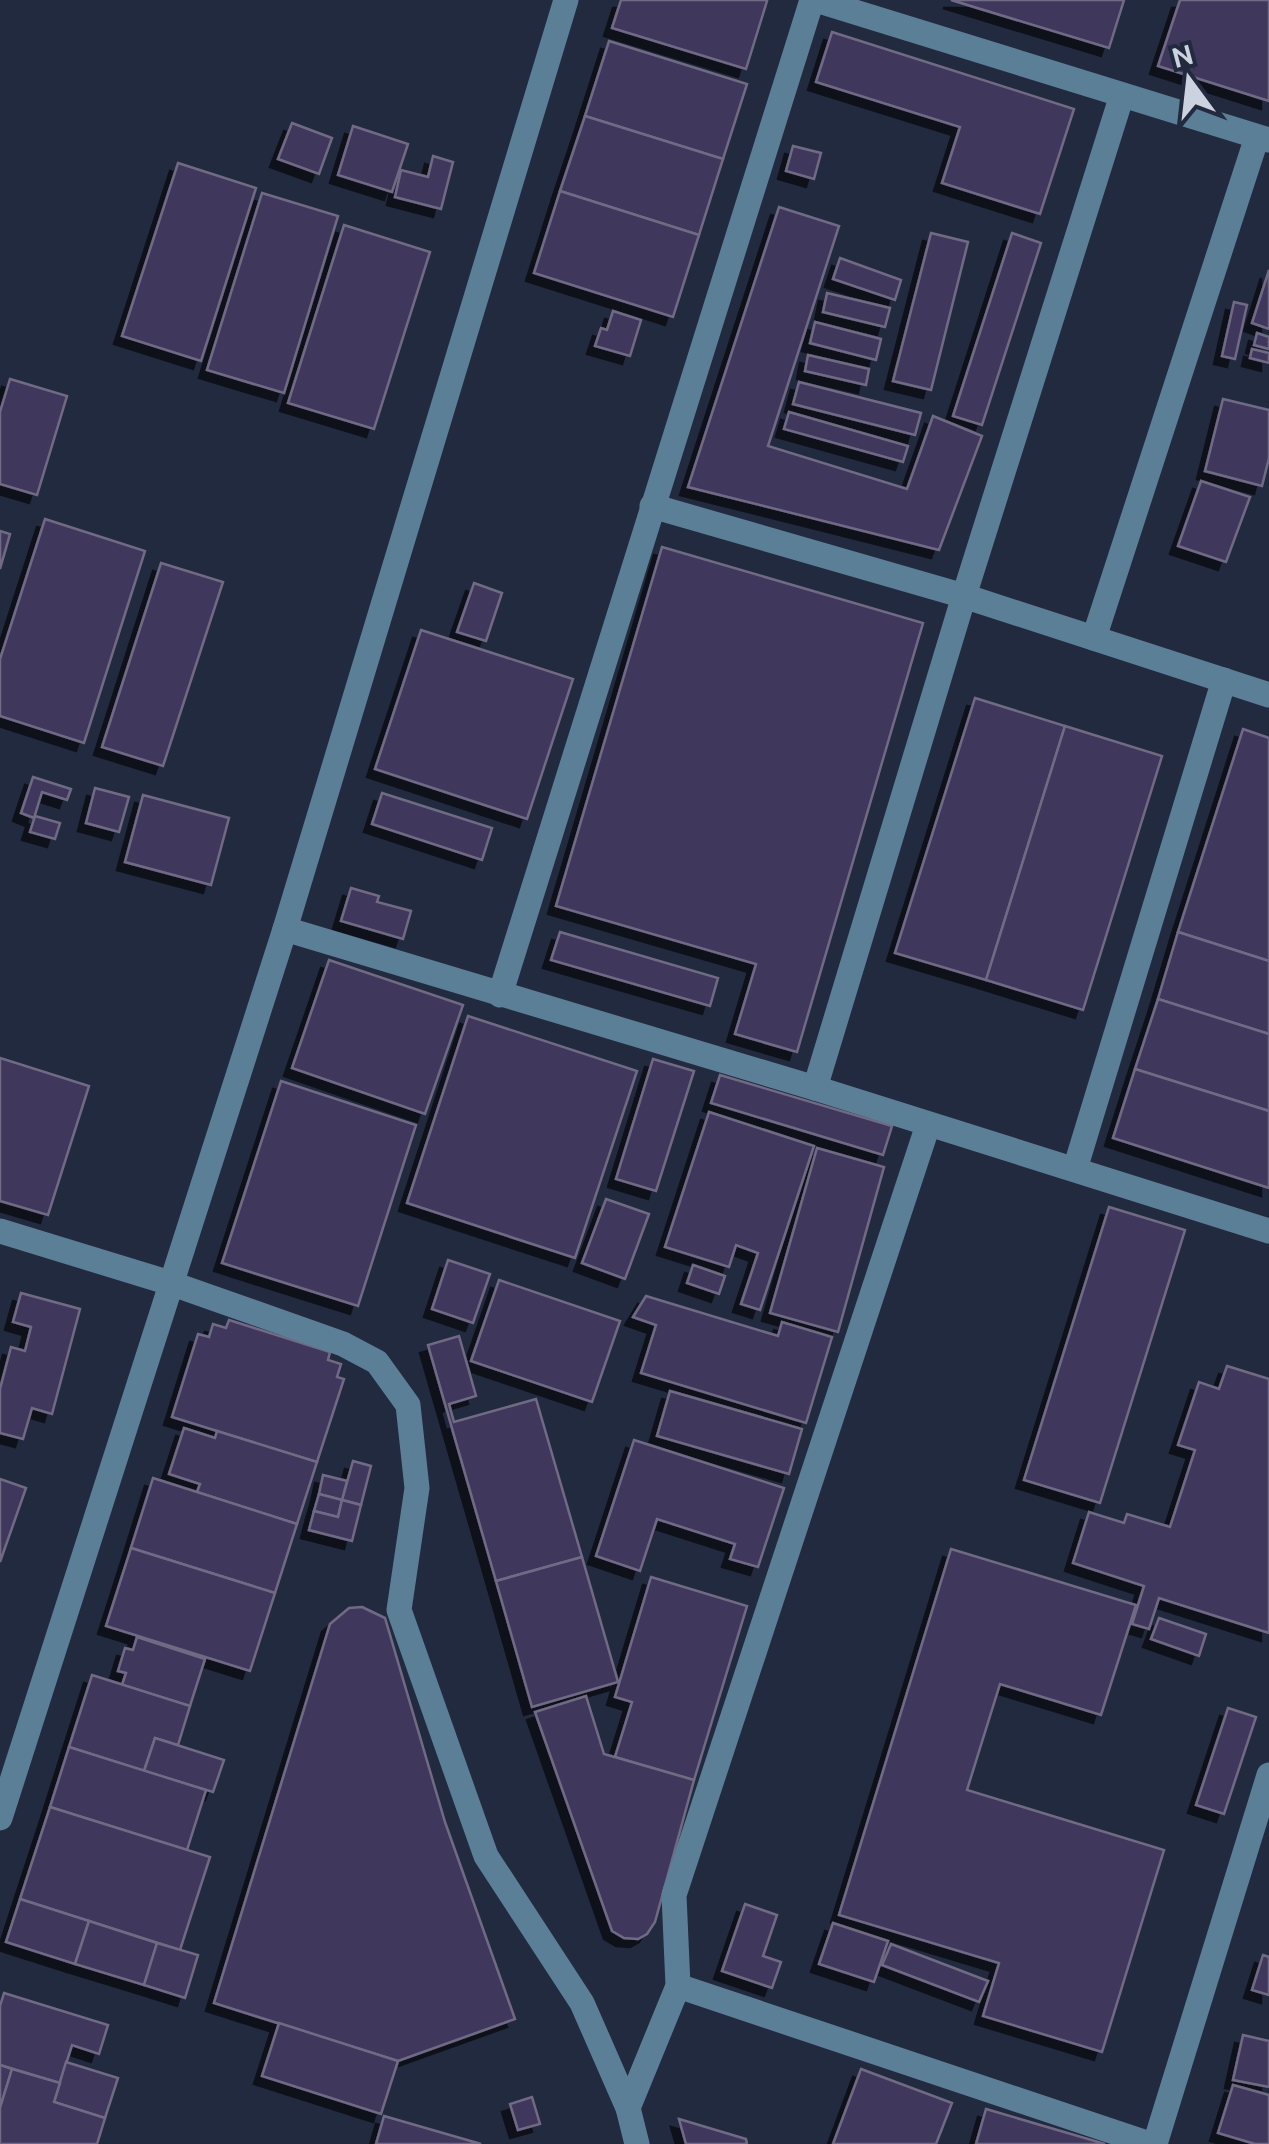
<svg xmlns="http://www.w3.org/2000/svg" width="1269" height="2144" font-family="Ubuntu,sans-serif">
<defs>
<filter id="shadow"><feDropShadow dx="-8" dy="8" stdDeviation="0" flood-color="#0009"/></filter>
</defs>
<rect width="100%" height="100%" fill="#222a3f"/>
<!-- building -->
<g fill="#40375c" stroke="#706b84" stroke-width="2.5" filter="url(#shadow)">
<path d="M621 0H765L767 1 746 69 612 28Z"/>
<path d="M951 0H1124L1109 48Z"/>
<path d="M1180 0H1269V101L1158 66Z"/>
<path d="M832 32 1074 109 1040 214 942 183 960 127 816 82Z"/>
<path d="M609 41 747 84 723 159 585 116Z"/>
<path d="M585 116 723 159 699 235 560 191Z"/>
<path d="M292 123 332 138 319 174 278 159Z"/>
<path d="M353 126 408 144 392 192 338 175Z"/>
<path d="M793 146 821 153 814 179 786 171Z"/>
<path d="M433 156 453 162 441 209 395 197 401 170 428 177Z"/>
<path d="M178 163 256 188 201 361 122 336Z"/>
<path d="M560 191 699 235 673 317 534 273Z"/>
<path d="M262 193 338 216 284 393 207 370Z"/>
<path d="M779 207 839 226 768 446 907 489 933 416 982 436 939 550 688 487Z"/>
<path d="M344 225 430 252 374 429 288 403Z"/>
<path d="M931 233 968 242 931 390 893 381Z"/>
<path d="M1012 233 1041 243 982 425 953 416Z"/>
<path d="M840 258 901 280 895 300 833 279Z"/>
<path d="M1269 270V329L1252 323Z"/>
<path d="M827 293 890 308 885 327 823 312Z"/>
<path d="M1234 302 1247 305 1235 359 1222 356Z"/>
<path d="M613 311 641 320 630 356 595 346 601 328 607 330Z"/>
<path d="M815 322 881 339 876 360 810 343Z"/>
<path d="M1257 333 1269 337V349L1254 345Z"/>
<path d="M1252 349 1269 353V363L1250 358Z"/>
<path d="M808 355 869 369 866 385 805 371Z"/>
<path d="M10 379 67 396 37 495 0 484V412Z"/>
<path d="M799 382 921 413 915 435 793 404Z"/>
<path d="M1223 399 1269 410V458L1262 486 1205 471Z"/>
<path d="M789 412 908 446 903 462 784 429Z"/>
<path d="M1201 481 1250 497 1226 562 1178 546Z"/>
<path d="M45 519 145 551 84 743 0 716V659Z"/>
<path d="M0 531 10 534 0 569Z"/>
<path d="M662 547 923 623 797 1052 735 1034 756 964 556 906Z"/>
<path d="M161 563 223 582 163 766 102 747Z"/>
<path d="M474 583 502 593 486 641 457 632Z"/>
<path d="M421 630 573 679 527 819 375 769Z"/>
<path d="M975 698 1065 726 986 980 895 953Z"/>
<path d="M1065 726 1162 756 1083 1010 986 980Z"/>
<path d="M1243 729 1269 738V961L1178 932Z"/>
<path d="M33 777 71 789 67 800 42 792 34 818 21 813Z"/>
<path d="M95 788 129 797 119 832 86 823Z"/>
<path d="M382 793 492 828 482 860 372 824Z"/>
<path d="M143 795 229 818 211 885 125 862Z"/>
<path d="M35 816 60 823 55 839 30 832Z"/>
<path d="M351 888 379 896 377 902 411 911 403 939 341 921Z"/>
<path d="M560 932 718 978 710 1006 551 960Z"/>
<path d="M1178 932 1269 961V1034L1158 999Z"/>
<path d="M329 960 463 1005 425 1114 292 1068Z"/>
<path d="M1158 999 1269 1034V1111L1135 1069Z"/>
<path d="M468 1016 637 1071 575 1258 407 1203Z"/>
<path d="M0 1058 89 1086 48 1215 0 1201Z"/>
<path d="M653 1059 694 1071 656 1191 616 1179Z"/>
<path d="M1135 1069 1269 1111V1188L1113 1138Z"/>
<path d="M720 1075 892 1126 883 1155 711 1103Z"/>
<path d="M281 1081 416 1125 358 1306 222 1263Z"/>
<path d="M709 1112 814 1146 760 1310 741 1304 758 1253 736 1245 729 1267 665 1247Z"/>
<path d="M817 1148 884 1167 838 1332 770 1313Z"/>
<path d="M606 1199 649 1214 625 1279 582 1263Z"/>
<path d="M1109 1207 1185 1230 1100 1503 1024 1480Z"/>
<path d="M448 1260 490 1274 473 1323 432 1309Z"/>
<path d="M693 1265 725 1276 719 1294 687 1283Z"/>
<path d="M499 1280 620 1321 592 1402 471 1361Z"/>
<path d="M21 1293 80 1309 52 1414 32 1408 23 1439 0 1433V1389L11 1347 25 1351 31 1327 13 1322Z"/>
<path d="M646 1296 778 1336 782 1322 832 1337 806 1423 641 1373 656 1325 633 1317Z"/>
<path d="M229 1320 330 1352 328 1360 341 1364 337 1377 344 1379 317 1462 172 1417 198 1334 209 1337 213 1324 226 1328Z"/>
<path d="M459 1336 476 1396 449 1404 454 1422 536 1399 582 1557 496 1581 428 1345Z"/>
<path d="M1227 1366 1269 1379V1633L1159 1598 1149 1629 1132 1624 1144 1586 1073 1563 1089 1512 1124 1523 1127 1514 1170 1527 1195 1450 1178 1445 1199 1382 1219 1389Z"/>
<path d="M670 1391 802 1429 789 1474 657 1436Z"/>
<path d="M184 1428 215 1438 217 1431 317 1462 297 1524 197 1492 200 1484 169 1474Z"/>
<path d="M634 1440 784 1488 758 1567 730 1559 735 1544 657 1519 640 1571 596 1556Z"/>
<path d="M353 1461 371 1466 361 1505 342 1500Z"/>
<path d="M323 1475 347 1481 342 1500 319 1494Z"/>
<path d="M153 1478 297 1524 275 1593 131 1548Z"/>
<path d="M0 1479 26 1488 0 1562Z"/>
<path d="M319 1494 342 1500 338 1517 314 1511Z"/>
<path d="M342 1500 361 1505 352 1541 309 1530 314 1511 338 1517Z"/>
<path d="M131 1548 275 1593 250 1671 106 1626Z"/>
<path d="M951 1549 1136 1605 1101 1715 1000 1684 967 1790 1164 1850 1102 2052 983 2016 999 1963 839 1915Z"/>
<path d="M582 1557 618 1682 532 1707 496 1581Z"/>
<path d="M651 1577 747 1606 694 1780 615 1757 632 1702 615 1697Z"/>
<path d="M362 1607 385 1618 445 1822 515 2019 398 2061 214 2003 330 1624 349 1608Z"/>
<path d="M1159 1618 1206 1634 1199 1656 1151 1639Z"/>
<path d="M137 1637 205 1659 190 1706 122 1685 126 1673 118 1671 125 1648 133 1650Z"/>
<path d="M92 1675 190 1706 178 1745 155 1738 144 1771 69 1747Z"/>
<path d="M586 1696 604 1754 694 1780 655 1922 647 1934 638 1939 624 1938 612 1931 535 1712Z"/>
<path d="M1228 1708 1256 1717 1224 1814 1196 1805Z"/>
<path d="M155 1738 224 1760 213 1792 144 1771Z"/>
<path d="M69 1747 206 1790 187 1850 50 1807Z"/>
<path d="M50 1807 210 1857 180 1950 20 1899Z"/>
<path d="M20 1899 89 1921 75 1964 6 1942Z"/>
<path d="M745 1904 777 1915 763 1956 781 1962 772 1988 722 1971Z"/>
<path d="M89 1921 157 1943 144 1985 75 1964Z"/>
<path d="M833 1923 888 1941 874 1982 819 1964Z"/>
<path d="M157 1943 198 1955 185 1998 144 1985Z"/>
<path d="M891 1944 988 1981 979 2002 882 1965Z"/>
<path d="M1263 1955 1269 1957V1995L1252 1990Z"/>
<path d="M4 1993 108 2025 99 2054 72 2045 60 2083 0 2065V2006Z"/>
<path d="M279 2023 398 2061 381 2114 262 2076Z"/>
<path d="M1243 2035 1269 2041V2087L1233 2080Z"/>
<path d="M66 2062 118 2078 105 2118 54 2102Z"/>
<path d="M0 2065 12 2069 0 2108Z"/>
<path d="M12 2069 60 2083 54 2102 105 2118 97 2144H0V2108Z"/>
<path d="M861 2069 952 2103 936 2144H833Z"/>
<path d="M1233 2085 1269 2095V2144H1255L1218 2133Z"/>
<path d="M532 2097 540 2124 518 2130 510 2104Z"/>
<path d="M986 2109 1105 2144H976Z"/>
<path d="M384 2116 481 2144H376Z"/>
<path d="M679 2119 746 2139 747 2144H686Z"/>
</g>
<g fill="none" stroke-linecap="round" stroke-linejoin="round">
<!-- minor -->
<g stroke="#5b7f97" stroke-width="25">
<path d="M816 0 1269 140"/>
<path d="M652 506 964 596 1269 695"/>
<path d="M1094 638 1257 137"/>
<path d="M285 929 815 1088 1269 1231"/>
<path d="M500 995 812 0"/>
<path d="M815 1088 964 596 1122 95"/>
<path d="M1075 1169 1224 680"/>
<path d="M0 1231 170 1283 343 1344 377 1362 408 1405 417 1488 399 1610 486 1856 582 2003 628 2108 637 2144"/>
<path d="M0 1818 285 929 566 0"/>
<path d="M678 1986 1150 2144"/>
<path d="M628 2108 678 1986 674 1895 928 1125"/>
<path d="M1155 2144 1269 1775"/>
</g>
</g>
<!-- north arrow -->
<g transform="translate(1189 80) rotate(345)" stroke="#222a3f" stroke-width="8" paint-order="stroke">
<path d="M0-8L18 38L0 25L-18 38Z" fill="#ccd2df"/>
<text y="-15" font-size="28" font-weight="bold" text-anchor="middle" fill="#ccd2df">N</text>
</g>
</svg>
